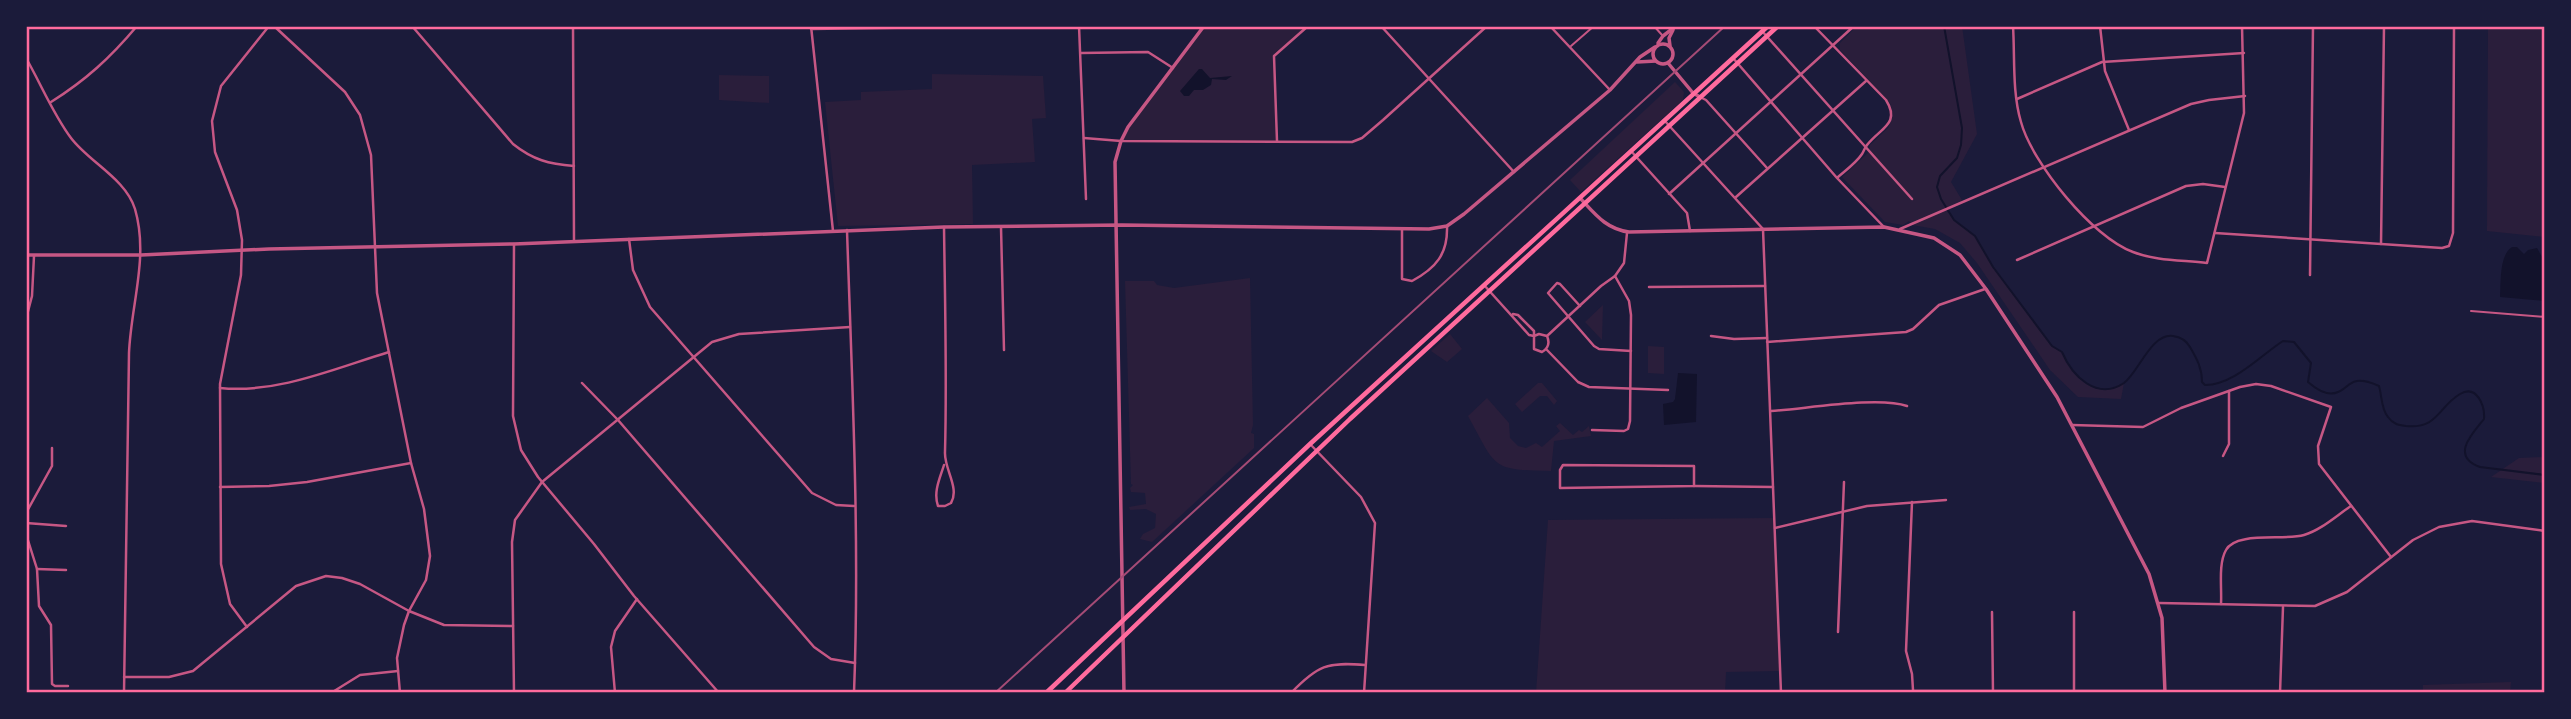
<svg xmlns="http://www.w3.org/2000/svg" width="2571" height="719" font-family="Poppins,sans-serif">
<rect width="100%" height="100%" fill="#1b1b3a"/>
<!-- green -->
<g fill="#2a1e3b">
<path d="M1204 26H1308L1274 54 1277 141H1121L1128 127Z"/>
<path d="M1857 26H1962L1977 134 1951 182 1962 200 1959 205 1946 210 1954 220 1975 236 1993 267 2051 346 2062 352C2069 369 2086 393 2108 389 2113 388 2119 385 2124 383L2121 399 2078 397 2050 370 1977 263 1960 243 1935 229 1912 225 1909 221 1903 225 1885 222 1842 177 1869 152 1870 145 1888 128 1893 116 1890 103 1840 50V43Z"/>
<path d="M2488 26H2545V237L2487 231Z"/>
<path d="M932 74 1043 76 1046 118 1032 119 1035 162 972 165 973 224 838 226 825 102 861 100V92L932 89Z"/>
<path d="M719 75 769 76V103L719 100Z"/>
<path d="M1675 82 1684 92 1683 100 1581 192 1570 180Z"/>
<path d="M1250 278 1253 425 1251 433 1254 434V448L1152 542 1140 539 1143 534 1155 528 1156 514 1146 509 1130 510 1129 507 1146 504 1145 493 1131 492 1130 488 1133 485 1131 484 1125 281H1154L1157 285 1174 288Z"/>
<path d="M1603 305 1602 340 1585 322Z"/>
<path d="M1450 334 1462 349 1447 362 1431 351Z"/>
<path d="M1648 346 1664 347V374L1648 373Z"/>
<path d="M1538 383H1542L1557 401 1554 405 1547 396H1540L1522 412 1515 404Z"/>
<path d="M1487 398 1509 423 1510 438 1518 446 1526 448 1536 443 1542 447 1560 431 1556 426 1560 423 1573 435 1579 430 1582 432 1589 426 1591 436 1554 441 1551 471C1490 470 1497 468 1468 416Z"/>
<path d="M2545 457V483L2491 477 2519 458Z"/>
<path d="M1773 518 1779 671 1726 672 1725 693H1536L1548 520Z"/>
<path d="M2511 682 2510 693H2423V685Z"/>
</g>
<!-- water -->
<g fill="#12122b">
<path d="M1199 69H1202L1210 78 1232 76 1226 80 1212 79 1211 85 1203 90H1194L1189 96H1184L1180 91Z"/>
<path d="M2512 247H2517L2524 254 2528 250 2537 248 2542 257 2545 255V301L2500 297C2501 283 2499 255 2512 247Z"/>
<path d="M1678 373 1697 374 1696 422 1664 425 1663 404 1673 402 1675 399Z"/>
</g>
<g fill="none" stroke-linecap="round" stroke-linejoin="round">
<!-- stream -->
<path stroke="#12122b" stroke-width="2" d="M1944 26 1962 128 1961 145 1957 158 1940 176 1937 187 1941 199 1954 220 1975 236 1993 267 2052 346 2062 352C2072 376 2097 401 2124 383 2139 372 2151 333 2173 336 2181 337 2186 340 2190 347 2197 359 2202 368 2202 382L2205 385C2234 385 2261 355 2283 341L2294 342 2311 363 2308 382C2316 389 2327 397 2338 392 2345 390 2349 382 2357 381 2365 380 2372 383 2379 386 2382 396 2381 409 2388 417 2393 424 2398 425 2406 426 2438 429 2438 407 2460 394 2477 384 2485 406 2484 419 2472 434 2450 456 2480 467L2545 475"/>
<!-- service -->
<g stroke="#c65784" stroke-width="2">
<path d="M1654 26 1662 35"/>
<path d="M1571 46 1594 26"/>
<path d="M2471 311 2545 317"/>
</g>
<!-- minor -->
<g stroke="#c65784" stroke-width="2.5">
<path d="M274 26 345 92 360 115 371 155 377 293 411 463 424 509 430 556 426 580 409 611 404 625 397 658 400 693"/>
<path d="M412 26 513 144C533 160 549 164 574 166"/>
<path d="M573 26 574 241"/>
<path d="M811 26 833 231"/>
<path d="M1079 26 1086 199"/>
<path d="M1381 26 1514 172"/>
<path d="M1550 26 1610 90"/>
<path d="M1814 26 1886 100C1901 124 1880 128 1867 145 1865 147 1864 151 1862 154 1856 163 1846 170 1838 177"/>
<path d="M2013 26C2015 57 2012 92 2021 122 2032 163 2093 238 2133 252 2156 261 2183 260 2207 263L2244 113 2242 26"/>
<path d="M2100 26 2105 71 2129 130"/>
<path d="M1164 27V26"/>
<path d="M811 29 1023 26"/>
<path d="M1762 31 1912 199"/>
<path d="M1081 53 1148 52 1173 68"/>
<path d="M26 58C41 84 53 114 71 138 89 162 126 179 135 209 149 257 131 304 129 353L124 693"/>
<path d="M1733 58 1837 178 1884 227"/>
<path d="M1700 97 1706 100 1767 168"/>
<path d="M2017 99 2102 62 2244 53"/>
<path d="M51 102C86 80 110 58 137 26"/>
<path d="M1664 120 1763 229 1781 693"/>
<path d="M1084 138 1121 141 1352 142 1362 138 1383 120 1487 26"/>
<path d="M1277 141 1274 56 1308 26"/>
<path d="M1631 151 1687 213 1690 231"/>
<path d="M1669 194 1854 26"/>
<path d="M1736 197 1866 81"/>
<path d="M944 227C945 302 947 377 945 452 944 469 960 488 951 503L945 506H938C933 492 940 478 944 465"/>
<path d="M1001 227 1004 350"/>
<path d="M1402 229V279L1412 281C1436 268 1448 254 1447 226"/>
<path d="M1900 229 2191 104 2209 100 2245 96"/>
<path d="M847 230C852 384 860 539 854 693"/>
<path d="M2215 233 2442 248 2449 246 2453 233 2454 26"/>
<path d="M629 239 633 270 650 307 812 493 836 505 854 506"/>
<path d="M514 244 513 416 521 450 538 477 594 544 634 596 719 693"/>
<path d="M2381 244 2384 26"/>
<path d="M2017 260 2186 186 2203 184 2225 187"/>
<path d="M2310 275 2313 26"/>
<path d="M1615 276 1624 263 1627 233"/>
<path d="M1484 285 1529 335 1534 336V349L1542 352C1549 348 1550 343 1547 336L1539 334 1534 336V331L1518 315 1513 314"/>
<path d="M1649 287 1765 286"/>
<path d="M1580 306 1560 284 1557 283 1548 293 1594 346 1599 349 1631 351"/>
<path d="M26 319 32 296 34 256"/>
<path d="M1547 336 1601 286 1615 276 1629 301 1631 315 1630 421 1628 429 1624 431 1592 430"/>
<path d="M1711 336 1734 339 1767 338"/>
<path d="M1767 342 1906 332 1913 329 1939 305 1985 289"/>
<path d="M1547 350 1578 382 1589 387 1668 390"/>
<path d="M582 383 618 420 814 647 831 659 855 663"/>
<path d="M220 388C277 394 336 368 389 352"/>
<path d="M1771 411C1805 409 1878 396 1907 406"/>
<path d="M2072 425 2143 427 2181 408 2240 387 2256 384 2271 386 2331 407 2318 446 2319 464 2391 557"/>
<path d="M1310 444 1361 497 1375 523 1364 693"/>
<path d="M2223 456 2229 444V391"/>
<path d="M1563 465 1694 466V486L1560 488V470Z"/>
<path d="M1694 486 1773 487"/>
<path d="M220 487 269 486 307 482 411 463"/>
<path d="M1912 502 1906 651 1912 674 1913 690"/>
<path d="M26 513 52 466V448"/>
<path d="M26 523 66 526"/>
<path d="M1775 528 1867 506 1946 500"/>
<path d="M26 534 37 569 39 606 51 625 52 684 55 686H68"/>
<path d="M37 569 66 570"/>
<path d="M2159 603 2315 606 2347 592 2413 540 2439 527 2472 521 2545 531"/>
<path d="M2221 604C2222 588 2218 564 2226 550 2236 531 2284 541 2304 535 2321 530 2336 516 2351 506"/>
<path d="M1992 612 1993 693"/>
<path d="M2074 612V693"/>
<path d="M247 627 230 604 221 564 220 384 241 275 242 240 237 210 215 152 212 121 221 86 269 26"/>
<path d="M1838 632 1844 482"/>
<path d="M124 677H169L193 671 296 586 326 576 342 578 360 584 409 611 444 625 513 626"/>
<path d="M1913 691H2165"/>
<path d="M331 693 360 675 398 671"/>
<path d="M514 693 512 542 515 520 542 482 712 342 739 334 850 327"/>
<path d="M615 693 611 647 615 631 637 599"/>
<path d="M1291 693C1318 665 1327 662 1365 665"/>
<path d="M2280 693 2283 607"/>
</g>
<!-- tertiary -->
<g stroke="#c65784" stroke-width="3.5">
<path d="M1658 43 1663 36 1676 26"/>
<circle cx="1663" cy="54" r="10"/>
<path d="M1670 46 1669 38 1673 30"/>
<path d="M1637 62 1656 61"/>
<path d="M1668 63 1693 93 1700 97"/>
<path d="M1580 198C1595 214 1606 229 1629 232L1884 227 1934 238 1960 255 1986 289 2057 397 2149 574 2162 618 2165 693"/>
<path d="M26 255H141L269 249 514 244 944 227 1122 225 1429 229 1447 226 1464 214 1610 90 1640 57 1655 47"/>
<path d="M1124 693 1115 162 1121 141 1128 127 1204 26"/>
</g>
<!-- primary -->
<g stroke="#ff6b9d" stroke-width="4.5">
<path d="M1046 693 1310 444 1768 26"/>
<path d="M1065 693 1350 419 1778 26"/>
</g>
<!-- rail -->
<path stroke="#a44b75" stroke-width="2" d="M995 693 1725 26"/>
</g>
<!-- border -->
<rect width="2571" height="719" fill="none" stroke="#1b1b3a" stroke-width="56"/>
<rect x="28" y="28" width="2515" height="663" fill="none" stroke="#ff6b9d" stroke-width="2.5"/>
</svg>
